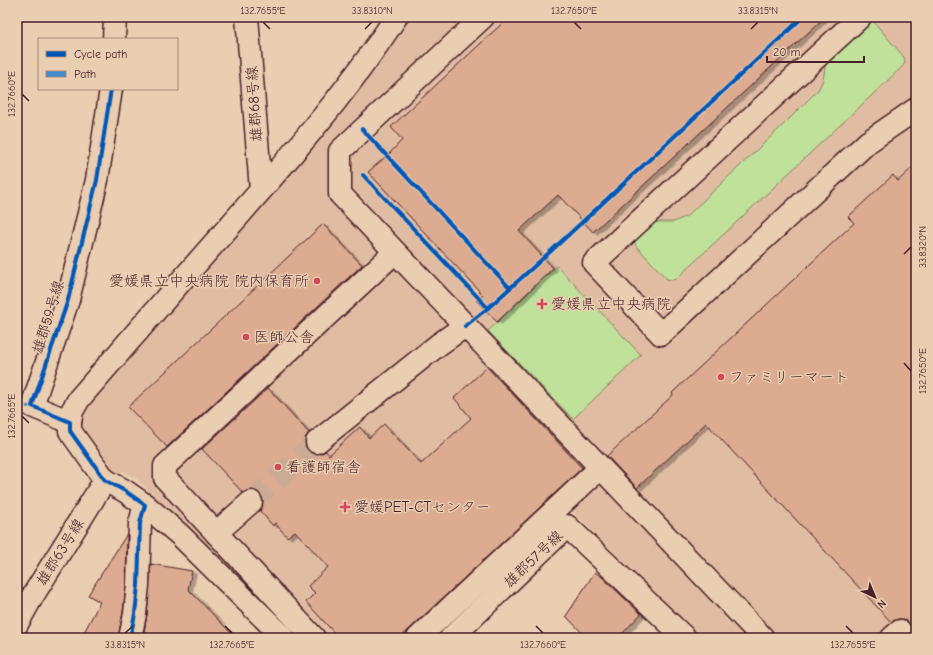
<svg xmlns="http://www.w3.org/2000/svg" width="933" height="655" font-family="'Comic Neue','Klee One',sans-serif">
<defs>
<filter id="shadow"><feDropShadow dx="4.5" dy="2.5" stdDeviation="0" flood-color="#0004"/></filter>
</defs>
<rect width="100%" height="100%" fill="#eaceb1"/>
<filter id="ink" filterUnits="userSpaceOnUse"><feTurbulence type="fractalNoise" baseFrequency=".025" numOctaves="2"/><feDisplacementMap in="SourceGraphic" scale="8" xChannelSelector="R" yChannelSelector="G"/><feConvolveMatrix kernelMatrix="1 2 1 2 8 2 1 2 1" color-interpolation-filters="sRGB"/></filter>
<g filter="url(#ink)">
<!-- built -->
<path fill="#e0bda2" d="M409 17H916V638H700L569 508 435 638H292L194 539 138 480 123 471 117 476 78 435 76 411 258 204 391 46Z"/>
<!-- green -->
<g fill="#c0e19a" stroke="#858062">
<path d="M868 19 873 21 904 57 905 62 903 66 676 279 671 280 667 279 636 246 632 236 644 224 658 222H674L687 216 781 127 818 90 823 80 827 56Z"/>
<path d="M557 266 641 355 573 419 488 331Z"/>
</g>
<!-- building -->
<g fill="#ddab90" stroke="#4a1f2b" filter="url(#shadow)">
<path d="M509 17H825L593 232 558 195 519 231 553 268 497 322 476 300 483 295 368 172 390 153 402 140 391 127Z"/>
<path d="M916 164V638H910L912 635V629L909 623 904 619H898L891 622 706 423 637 488 607 456 673 395 672 393 854 223 848 217 893 175 898 181Z"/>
<path d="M323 224 362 265 167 447 128 407Z"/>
<path d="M487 367 582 468 400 638H339L306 602 315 593 308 586 328 567 295 531 287 537 275 523 273 526 260 511 263 506V500L260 493 255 490H249L243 493 202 449 268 388 309 433 305 438V444L307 449 312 453 319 454 326 451 329 455 360 427 369 438 384 424 421 464 471 418 454 398Z"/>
<path d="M127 534 126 584 123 612 118 638H81L100 602 88 595Z"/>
<path d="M151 564 192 571 188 589 236 638H143L147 615Z"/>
<path d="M595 572 602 577 641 614 618 638H587L566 616Z"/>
</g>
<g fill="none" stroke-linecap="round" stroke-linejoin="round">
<!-- minor-tunnel -->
<path stroke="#caab96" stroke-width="22" stroke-dasharray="22 11" stroke-linecap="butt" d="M251 502 317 442"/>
<!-- minor casing -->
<g stroke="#4a1f2b" stroke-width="25">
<g id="minor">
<path d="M247 17 261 190"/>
<path d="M483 17 340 151V194L763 638"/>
<path d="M860 17 594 263 661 334 868 142 916 109"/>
<path d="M114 39 115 17"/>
<path d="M111 89 97 180 68 300 32 406 70 422V431L105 480 125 491 145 505 140 523 138 585 135 614 130 638"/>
<path d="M70 422 72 411 79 399C125 346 171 292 218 239 281 168 345 96 396 17"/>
<path d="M317 442 438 345 465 326"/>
<path d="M145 505 180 535 284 638"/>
<path d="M216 533 251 502"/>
<path d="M17 624 32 597 105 480"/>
<path d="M314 638 165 478V466L395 252"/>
<path d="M418 638 600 468"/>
<path d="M451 638 567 526 685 638"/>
<path d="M892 638 900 631"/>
</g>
</g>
<!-- minor -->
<use href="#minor" stroke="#eaceb1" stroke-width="22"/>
<!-- quiet -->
<path stroke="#418dcd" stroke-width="3" stroke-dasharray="6 3" stroke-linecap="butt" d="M17 407 32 406"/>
<!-- cycleway casing -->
<g stroke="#eaceb1" stroke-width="6">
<g id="cycleway">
<path d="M111 89 97 180 68 300 32 406 70 422V431L105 480 125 491 145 505 140 523 138 585 135 614 130 638"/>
<path d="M362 129 510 288"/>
<path d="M363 175 488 308"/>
<path d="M465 326 488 308 551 251 803 17"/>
</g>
</g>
<!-- cycleway -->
<use href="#cycleway" stroke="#0057b8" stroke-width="4"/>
</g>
</g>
<!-- ticks -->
<path fill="none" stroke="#4a1f2b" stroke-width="1.5" d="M263 22 270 29M574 22 581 29M365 29 372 22M751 29 758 22M22 94 29 101M904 254 911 247M904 363 911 371M22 416 29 423M225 626 232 633M536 626 543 633M846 626 853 633M125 633 133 626"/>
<!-- markers -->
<g fill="#d1495b" stroke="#eaceb1" stroke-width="1.5">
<circle cx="317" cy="281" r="4"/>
<path d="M540 298h4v4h4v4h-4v4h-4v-4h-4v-4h4z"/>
<circle cx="246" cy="337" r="4"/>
<circle cx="721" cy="377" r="4"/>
<circle cx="278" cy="467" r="4"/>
<path d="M343 501h4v4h4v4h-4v4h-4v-4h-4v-4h4z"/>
</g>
<g text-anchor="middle" stroke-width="3" stroke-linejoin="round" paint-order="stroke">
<!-- street labels -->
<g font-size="15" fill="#4a1f2b" stroke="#eaceb1">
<text transform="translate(254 104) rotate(-94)" y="5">雄郡68号線</text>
<text transform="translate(48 317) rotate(-73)" y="5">雄郡59号線</text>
<text transform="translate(60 552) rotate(-58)" y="5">雄郡63号線</text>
<text transform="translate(533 559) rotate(-44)" y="5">雄郡57号線</text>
</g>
<!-- poi labels -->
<g font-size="15" fill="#4a1f2b" stroke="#eaceb1" text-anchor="start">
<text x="309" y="286" text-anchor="end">愛媛県立中央病院 院内保育所</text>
<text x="551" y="309">愛媛県立中央病院</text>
<text x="254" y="342">医師公舎</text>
<text x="729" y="382">ファミリーマート</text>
<text x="286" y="472">看護師宿舎</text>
<text x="354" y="512">愛媛PET-CTセンター</text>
</g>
</g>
<!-- margin -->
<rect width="933" height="655" fill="none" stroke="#eaceb1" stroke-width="44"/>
<!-- legend -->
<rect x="38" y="38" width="140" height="52" fill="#eaceb1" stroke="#aa887b"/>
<rect x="46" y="51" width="20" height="6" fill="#0057b8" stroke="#aa887b"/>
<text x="74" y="58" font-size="12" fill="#4a1f2b">Cycle path</text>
<rect x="46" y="71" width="20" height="6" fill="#418dcd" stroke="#aa887b"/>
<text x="74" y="78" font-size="12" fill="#4a1f2b">Path</text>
<!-- north arrow -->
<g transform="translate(875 597) rotate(136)" stroke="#eaceb1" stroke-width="3" paint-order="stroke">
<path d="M0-3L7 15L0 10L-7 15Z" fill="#4a1f2b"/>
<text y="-6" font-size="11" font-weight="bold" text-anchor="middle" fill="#4a1f2b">N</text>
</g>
<!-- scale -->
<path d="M767 56v6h97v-6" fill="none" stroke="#4a1f2b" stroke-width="2"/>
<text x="773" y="56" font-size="12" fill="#4a1f2b" stroke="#eaceb1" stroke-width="3" paint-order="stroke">20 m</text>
<rect x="22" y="22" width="889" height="611" fill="none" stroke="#4a1f2b" stroke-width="1.5"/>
<g font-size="10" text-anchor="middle" fill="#4a1f2b">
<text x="263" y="14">132.7655°E</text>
<text x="372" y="14">33.8310°N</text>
<text x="574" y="14">132.7650°E</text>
<text x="758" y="14">33.8315°N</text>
<text transform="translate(11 94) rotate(-90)" y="4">132.7660°E</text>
<text transform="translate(922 247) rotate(-90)" y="4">33.8320°N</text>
<text transform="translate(922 371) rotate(-90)" y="4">132.7650°E</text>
<text transform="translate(11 416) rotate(-90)" y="4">132.7665°E</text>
<text x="125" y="648">33.8315°N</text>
<text x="232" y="648">132.7665°E</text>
<text x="543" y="648">132.7660°E</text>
<text x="853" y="648">132.7655°E</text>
</g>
</svg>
